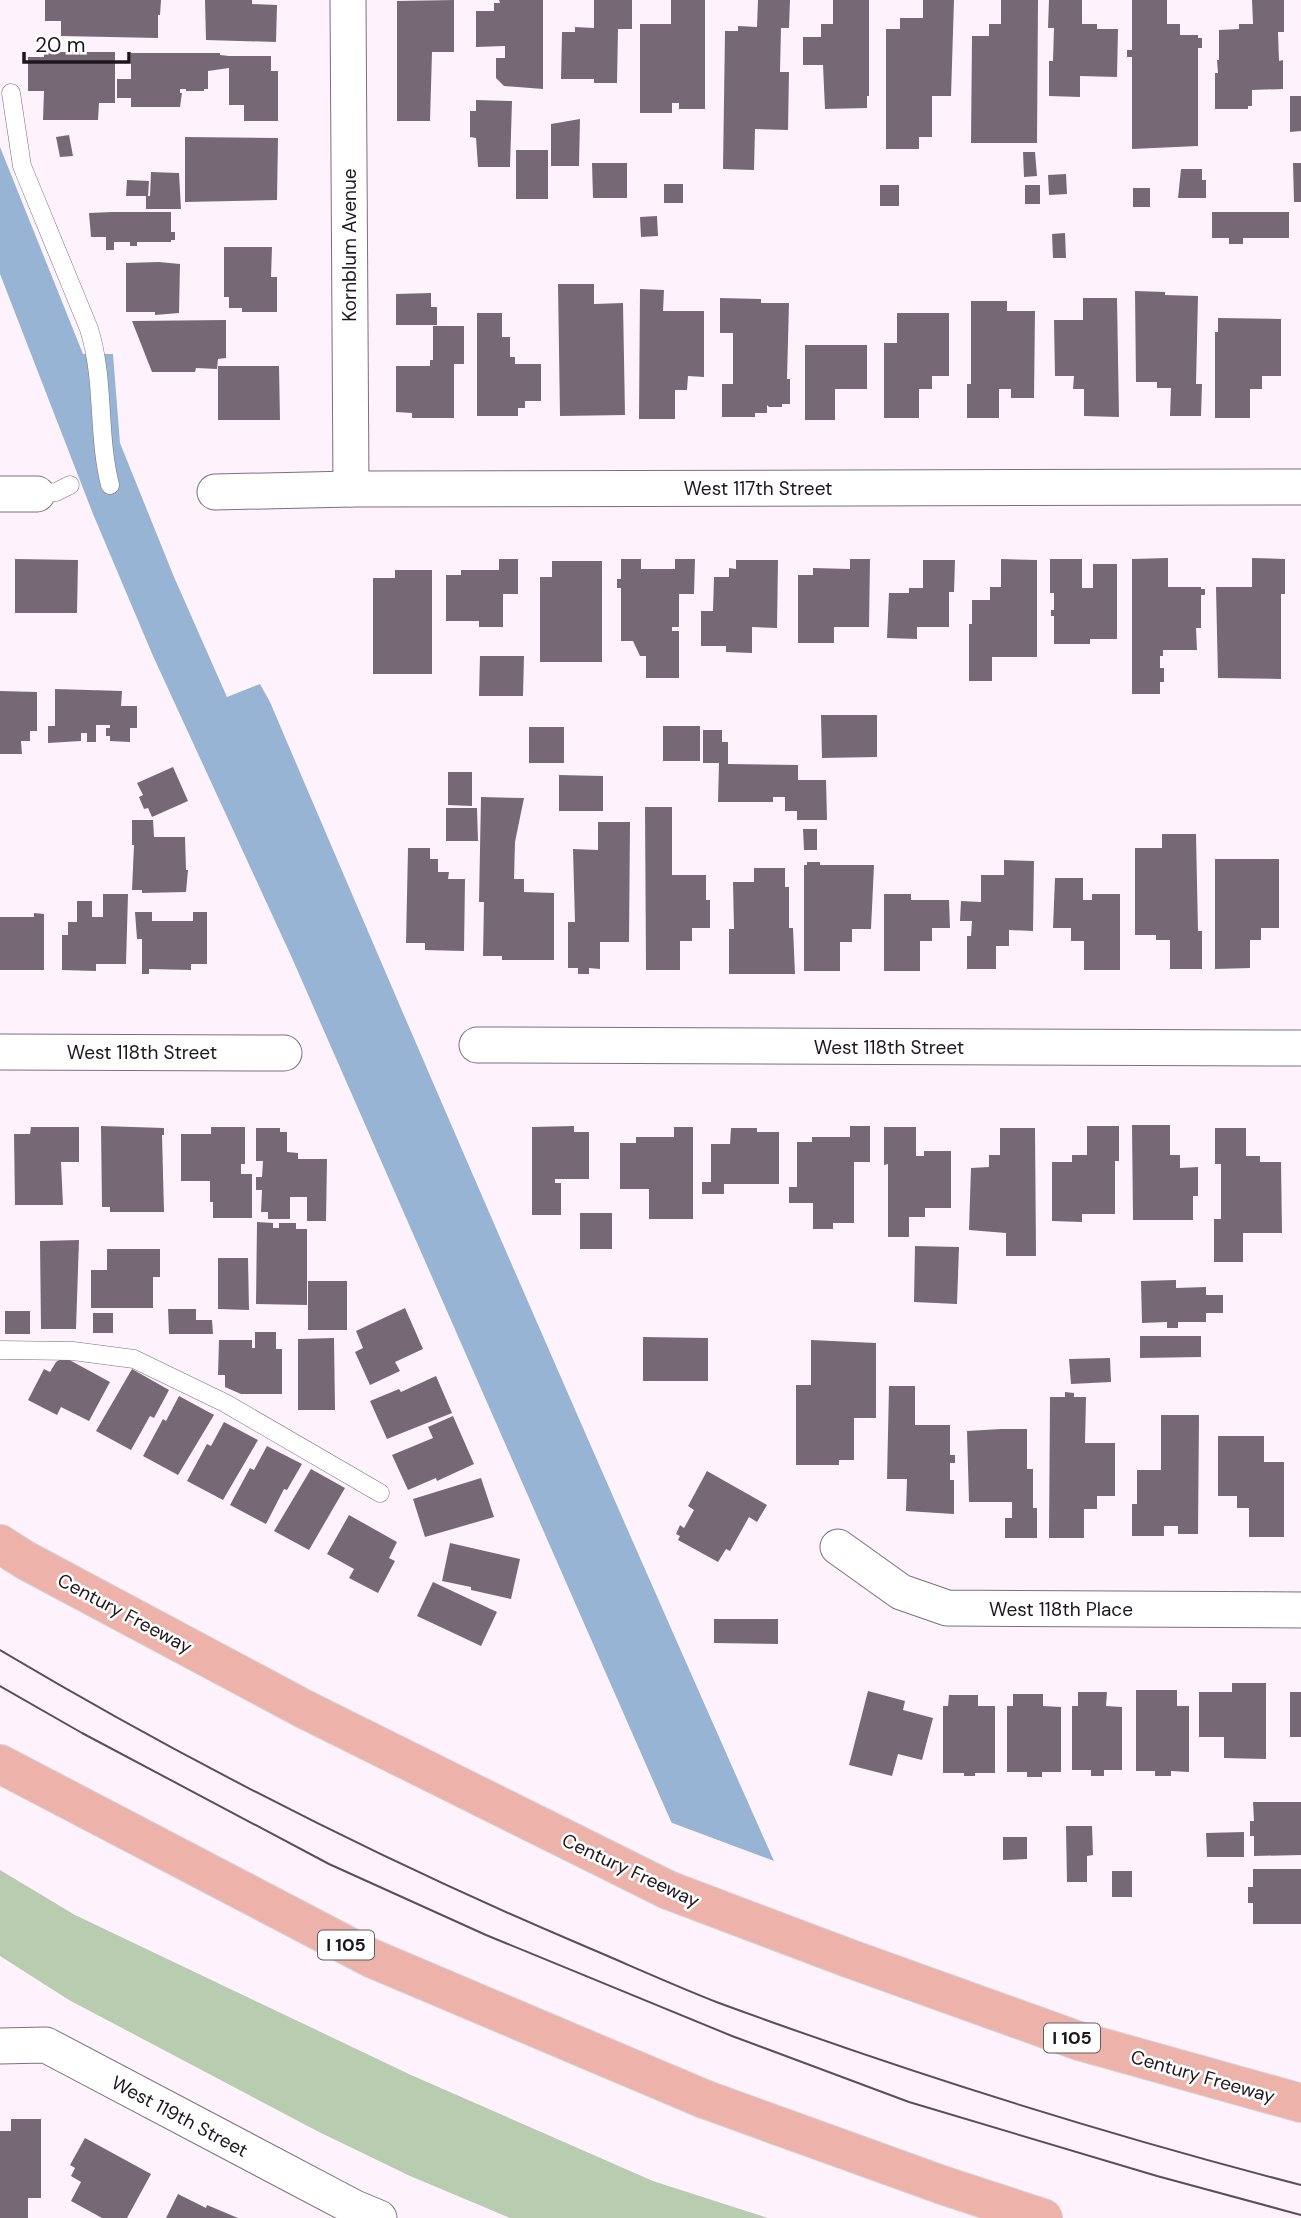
<svg xmlns="http://www.w3.org/2000/svg" width="1301" height="2218" font-family="'DM Sans',sans-serif">
<rect width="100%" height="100%" fill="#fef3fd"/>
<!-- green -->
<path fill="#b8ccaf" d="M0 1870 75 1915 411 2075 653 2181 768 2218H510L410 2176 317 2131 69 2000 0 1956Z"/>
<!-- water -->
<path fill="#98b4d4" d="M0 147 83 354H113L120 443 174 577 227 697 260 684 270 702C486 1210 707 1715 934 2218H845L292 958 153 656 93 514 0 274Z"/>
<!-- pier -->
<path fill="#fef3fd" d="M667 1821 777 1862 938 2218H841Z"/>
<!-- building -->
<g fill="#776876">
<path d="M45 0H161L160 15H158V38L61 36V21H45Z"/>
<path d="M205 0H252V4L277 5 276 42 206 40Z"/>
<path d="M454 0V52H432L430 121H397V1Z"/>
<path d="M499 0H543V89L504 86 496 78V58H505V46L476 47V11H494V3H500Z"/>
<path d="M594 0H632V29H618L617 83H594V79H561L562 32H575V27L594 28Z"/>
<path d="M671 0H705V109H679V103H672V113H640V24H671Z"/>
<path d="M758 0H790L789 28H781L780 72H789L788 130 755 129 754 170 723 169 725 31H738V26L757 27Z"/>
<path d="M833 0H869V96H867V108L825 109 823 65H803V37H821V24H833Z"/>
<path d="M923 0H954L951 96H932V137H919V149H886V29H900V18H923Z"/>
<path d="M1001 0H1038L1037 143H971L972 36H989V24H1001Z"/>
<path d="M1049 0H1082V24H1097V29H1118L1117 77 1080 76V97L1049 96V61H1053L1054 28H1048Z"/>
<path d="M1132 0H1167V24H1180V35H1198V38H1202V48H1198V146L1132 149V57H1127V50H1132Z"/>
<path d="M1252 0H1284V32H1278L1279 61 1283 60V89L1252 90V106H1248V109H1215V73H1218L1217 60H1219V30L1239 29V24H1253Z"/>
<path d="M44 52H115V103H99L98 120H43L44 91H28V57H44Z"/>
<path d="M131 53H220V55L229 56H271V71H278V121H244V105H229V68L208 71V89H204V91H186V89H180V93H182L180 107H131V98H117V79H131Z"/>
<path d="M1290 96H1301V131L1290 132Z"/>
<path d="M476 100 512 101 510 167H478L476 138 470 137V111H476Z"/>
<path d="M580 119 579 166H551V124Z"/>
<path d="M69 135 73 156 60 157 56 137Z"/>
<path d="M185 137 278 138 277 200 185 202Z"/>
<rect x="516" y="150" width="32" height="49"/>
<path d="M1023 152H1035L1037 176 1024 177Z"/>
<path d="M592 163H627V198H593Z"/>
<path d="M1293 163H1301V202H1294Z"/>
<path d="M1181 169H1202V180H1206V198H1178Z"/>
<path d="M151 172 179 173 181 209H146V196H126L127 180 149 181 148 196H150Z"/>
<path d="M1066 174 1067 194 1049 195 1048 175Z"/>
<rect x="664" y="184" width="19" height="19"/>
<rect x="880" y="185" width="19" height="21"/>
<rect x="1025" y="185" width="15" height="19"/>
<rect x="1133" y="188" width="17" height="19"/>
<path d="M112 212H171V232H175V240H171V242H137V246H130V242H114V250H106V237H91L89 213Z"/>
<path d="M1212 212H1289V238H1243V244H1229V238H1212Z"/>
<path d="M657 216 658 236 641 237 640 217Z"/>
<path d="M1065 233 1066 258H1053L1052 234Z"/>
<path d="M224 247H272L271 277H277V312H242V308H229V297H224Z"/>
<path d="M159 262 180 264 179 313 155 315V312H126V263Z"/>
<path d="M558 284H594V304L623 303 625 415 560 416Z"/>
<path d="M640 289 664 290 663 311H704V377L688 376 687 390H675V419H639Z"/>
<path d="M1135 291 1165 292V295L1198 296 1196 384H1202L1201 416H1170L1171 388H1157V382H1136Z"/>
<path d="M431 293V307H437V325H396V294Z"/>
<path d="M720 298 761 299V303H789L787 379H790V404H782V407H769L767 405V413H755V417H722V384H733V333H720Z"/>
<path d="M1083 298H1117L1119 417 1084 416V389H1073L1074 376H1055L1054 320H1083Z"/>
<path d="M971 301H1007V311H1035L1034 398H1011V389H999V418H967V384H971Z"/>
<path d="M477 313H502V337H510V357H515V364H541V401H525V408H518V416H477Z"/>
<path d="M897 313H949V376H932V389H919V418H884V343H897Z"/>
<path d="M1218 318 1281 319V376H1262V389H1250V418H1215V332H1218Z"/>
<path d="M226 320V358L218 359 217 369 196 368 195 372H152L132 321Z"/>
<path d="M433 326H464V364H454V418H412V413L396 412V366H430V360H433Z"/>
<path d="M805 345H867V389H835V420H805Z"/>
<path d="M218 366H279L280 420H218Z"/>
<path d="M1168 558V587H1201V589H1205V595H1201V628H1196L1197 650H1163V656H1160V668H1164V682H1160V694H1132V559Z"/>
<path d="M1252 558 1285 559V594H1281V679L1218 678 1216 587H1252Z"/>
<path d="M15 559 78 560 77 613H15Z"/>
<path d="M499 559H518V594H503V627H479V621H446V575H461V570H499Z"/>
<path d="M621 559H641V569H675V559H695L694 594H679V627H672V631H679V678H646V656H640L633 641H621V588H617V579H621Z"/>
<path d="M850 559H870L869 627H834V643H798V575H813V568L850 569Z"/>
<path d="M1001 559 1037 560V657H992V681H969V624H972V600H990V587H1001Z"/>
<path d="M1050 559H1082V588H1093V564H1117V639H1090V644H1054V616H1051V610H1054V593H1050Z"/>
<path d="M736 560H778L777 628 752 627V653L726 652V646H701V611H713L714 577H729V568L736 569Z"/>
<path d="M923 560H955L954 592H949V627H917V639L887 638 889 593H909V588H923Z"/>
<path d="M552 561H602V662H540V577H552Z"/>
<path d="M395 570H432V674H373V578H395Z"/>
<path d="M480 656H524L523 696H479Z"/>
<path d="M55 689 122 691 121 706H137V728H130V742L110 741V736H106V728H110V725H96V742H87V733H81V741L48 743V726H55Z"/>
<path d="M0 691 37 692V731H30V741H21L22 754H0Z"/>
<path d="M821 715H877V757L822 758Z"/>
<rect x="663" y="726" width="37" height="35"/>
<rect x="529" y="727" width="35" height="36"/>
<path d="M703 730H722V742H728V764L798 765V780H826L827 820H797V811H785V797H773V802H718L719 763H703Z"/>
<path d="M173 767 188 801 152 817 148 808 144 809 139 797 143 795 137 783Z"/>
<path d="M448 772H472V806L448 805Z"/>
<path d="M559 775 603 776V811H559Z"/>
<path d="M481 797 524 798 515 842 514 879H524V892L554 893V960H502V956H483L484 902H479Z"/>
<path d="M645 807H672V875H706V900H710V928H692V941H680V970H646Z"/>
<path d="M446 808H477L478 841H446Z"/>
<path d="M132 820H153L154 837H185L186 870H188L186 892 142 893V890H132L134 845H132Z"/>
<path d="M598 822H630L629 942H600V969L589 968V974H578V968H568V922H575L573 849 598 850Z"/>
<path d="M803 829H817V850H804Z"/>
<path d="M1162 834H1196L1198 931H1202V969H1170V940H1156V935H1135V848H1162Z"/>
<path d="M408 848H430V859H438V872H449L448 879H465L464 951 425 950V943H406Z"/>
<path d="M1215 859H1279V928H1261V940H1250V968L1215 969Z"/>
<path d="M1004 860 1034 861 1033 931 1009 930V946H996V969H967V936H971L972 921H960L961 901 981 902V875H1004Z"/>
<path d="M807 862H820V865H874L871 929H852V942H840V971H804V865H807Z"/>
<path d="M754 868H785V887H789V928H793L795 974H729V929H734L733 882H754Z"/>
<path d="M1055 878H1083V900H1092V894H1120V970H1084V941H1071V928H1053Z"/>
<path d="M103 894H128L126 964H96V971L62 970V935H68V922H77V901H92V917H103Z"/>
<path d="M884 894H911V900H949L950 928H932V941H920V971H884Z"/>
<path d="M135 912H152V921H193V912H207V964H191V970L149 969V974H142V939H137Z"/>
<path d="M34 913 44 914V970H0V917H34Z"/>
<path d="M1132 1125H1170V1155H1180V1168L1198 1167V1196H1193V1220H1133Z"/>
<path d="M101 1126 164 1128V1135H162L164 1212H110V1207H102Z"/>
<path d="M574 1126V1132H589V1179H555V1183H561V1215H532V1127Z"/>
<path d="M850 1126H870V1162H854V1223H833V1229H813V1203H789V1187H797V1142H812V1137H850Z"/>
<path d="M1087 1126H1119V1161H1115V1214H1082V1222L1052 1221V1162H1072V1155H1087Z"/>
<path d="M31 1127H79V1162H61L63 1205H15L14 1134H30Z"/>
<path d="M211 1127H245V1164H241V1174H252V1218H213V1202H210V1181H181V1134H211Z"/>
<path d="M674 1127H693V1219H649V1189H620V1143H636V1137H674Z"/>
<path d="M884 1127H916V1156H924V1151H951V1208H925V1217H909V1237H888V1164L884 1165Z"/>
<path d="M256 1128H280V1132H287V1152L298 1153V1159H327L326 1221H307V1197H290V1219H268V1212H261L262 1190H256V1177H262L263 1161H256Z"/>
<path d="M731 1128H757V1132H779V1184H724V1194H702V1182H711V1144H730Z"/>
<path d="M1000 1128H1035L1036 1256H1006V1233L969 1230 971 1168 989 1167V1155H1000Z"/>
<path d="M1215 1128H1246V1156H1260V1162H1281L1282 1233H1243V1262H1214V1219H1221V1164H1215Z"/>
<rect x="580" y="1213" width="32" height="36"/>
<path d="M257 1222 273 1223V1228H279V1223H296V1229H307V1305L256 1304Z"/>
<path d="M79 1240 76 1329H41L40 1241Z"/>
<path d="M915 1246 959 1247 957 1304 914 1302Z"/>
<path d="M107 1249H160V1277H153V1308H91V1270H107Z"/>
<path d="M218 1258H248L249 1310 218 1309Z"/>
<path d="M1176 1280V1288L1206 1287V1295H1223V1313H1206V1322H1178V1328H1167V1322L1142 1323 1141 1281Z"/>
<rect x="308" y="1281" width="39" height="49"/>
<path d="M405 1308 423 1349 395 1362 400 1371 370 1385 355 1352 363 1348 356 1331Z"/>
<path d="M168 1309H196V1320H212L213 1334H169Z"/>
<rect x="5" y="1311" width="25" height="23"/>
<rect x="93" y="1313" width="20" height="20"/>
<path d="M255 1332H276V1349H282V1394H241L225 1387V1375H218L219 1340H252V1348H255Z"/>
<path d="M1140 1336H1201V1357L1140 1358Z"/>
<path d="M643 1337 708 1338V1381H643Z"/>
<path d="M334 1338 335 1410H298V1339Z"/>
<path d="M811 1340 876 1343V1418H854V1460H839V1465H796V1385H811Z"/>
<path d="M64 1357 110 1382 89 1421 61 1407 57 1415 28 1400 44 1369 50 1372 56 1362Z"/>
<path d="M1110 1358 1111 1382 1071 1384 1069 1359Z"/>
<path d="M132 1369 169 1390 154 1418 150 1416 131 1450 96 1431Z"/>
<path d="M436 1376 452 1413 387 1439 370 1401 399 1389 401 1392Z"/>
<path d="M889 1386H915V1425H950V1455H955V1463H950V1480H954V1514L906 1511 907 1479H887Z"/>
<path d="M1065 1392 1074 1393V1397H1086L1085 1443H1115V1496H1097V1509H1084V1538H1049L1050 1397H1065Z"/>
<path d="M179 1396 214 1415 178 1475 143 1456 163 1419 166 1421Z"/>
<path d="M1161 1415H1199L1198 1534H1178V1526H1164V1536H1132V1504H1137V1470H1161Z"/>
<path d="M453 1416 474 1464 437 1481 436 1478 408 1490 392 1455 433 1438 428 1427Z"/>
<path d="M224 1422 258 1440 223 1500 187 1481 207 1444 211 1446Z"/>
<path d="M1001 1429H1027V1469H1033V1508H1037V1538H1005V1518H1012V1502H969L967 1431Z"/>
<path d="M1218 1436H1264V1462H1284V1537H1249V1508H1237V1496H1218Z"/>
<path d="M267 1446 302 1464 287 1490 284 1489 266 1524 230 1505 250 1468 254 1470Z"/>
<path d="M311 1469 345 1488 309 1550 274 1531Z"/>
<path d="M707 1471 767 1505 757 1522 749 1517 730 1551 726 1549 718 1562 678 1540 680 1536 676 1534 680 1525 684 1528 694 1510 688 1506Z"/>
<path d="M481 1478 494 1517 425 1537 413 1499Z"/>
<path d="M349 1515 397 1542 389 1558 395 1561 378 1593 349 1578 354 1569 327 1554Z"/>
<path d="M450 1543 520 1559 511 1599 471 1590V1587L442 1581Z"/>
<path d="M433 1582 497 1612 481 1646 417 1616Z"/>
<path d="M714 1619H778V1644L714 1643Z"/>
<path d="M1232 1683H1266V1759L1224 1758V1737H1199V1692H1232Z"/>
<path d="M1136 1690H1177V1706H1189V1772L1171 1771V1776H1155V1771H1136Z"/>
<path d="M868 1691 905 1701 903 1710 933 1718 922 1760 898 1754 892 1776 849 1765Z"/>
<path d="M1078 1692H1107L1106 1706 1122 1707V1770H1104V1776H1091V1770H1072V1706H1078Z"/>
<rect x="1290" y="1692" width="11" height="45"/>
<path d="M1013 1694H1043V1706L1061 1707V1772H1042V1777H1027V1772H1007V1706H1013Z"/>
<path d="M949 1695H978V1706H995V1773H975V1776H964V1773H943V1706H948Z"/>
<path d="M1253 1802H1301V1855L1254 1856V1836H1250V1821H1254Z"/>
<path d="M1066 1826H1092L1093 1855 1087 1856V1882H1067Z"/>
<path d="M1244 1832V1857H1207L1206 1833Z"/>
<path d="M1003 1837H1027V1859L1003 1860Z"/>
<path d="M1253 1869H1301V1924H1253V1903H1248V1887H1253Z"/>
<rect x="1112" y="1871" width="20" height="26"/>
<path d="M11 2119H41V2198H28V2218H0V2131H11Z"/>
<path d="M85 2138 151 2174 127 2218H102L71 2201 81 2182 71 2176 75 2168 70 2165Z"/>
<path d="M178 2194 206 2208 207 2205 238 2218H166Z"/>
</g>
<g fill="none" stroke-linecap="round" stroke-linejoin="round">
<!-- lane casing -->
<g stroke="#7d6e7c" stroke-width="19">
<g id="lane">
<path d="M11 93 22 166 89 329C105 380 97 433 110 485"/>
<path d="M37 494 56 492 70 485"/>
<path d="M0 1350 73 1351 134 1359 225 1403 380 1493"/>
</g>
</g>
<!-- street casing -->
<g stroke="#7d6e7c" stroke-width="37">
<g id="street">
<path d="M348 0 351 489"/>
<path d="M215 492 351 489 1301 487"/>
<path d="M0 494H37"/>
<path d="M477 1045 1301 1048"/>
<path d="M0 1052 284 1053"/>
<path d="M838 1547 901 1592 947 1608 1301 1610"/>
<path d="M0 2046 46 2045 355 2208 379 2218"/>
</g>
</g>
<!-- highway casing -->
<g stroke="#d6d5d6" stroke-width="40">
<g id="highway">
<path d="M0 1544 25 1560 304 1709 668 1890"/>
<path d="M0 1764 371 1958 704 2099"/>
<path d="M848 1958 1079 2041 1301 2103"/>
<path d="M945 2186 1043 2218"/>
</g>
</g>
<!-- lane -->
<use href="#lane" stroke="#fff" stroke-width="18"/>
<!-- street -->
<use href="#street" stroke="#fff" stroke-width="35"/>
<!-- highway -->
<use href="#highway" stroke="#edb3aa" stroke-width="38"/>
<!-- tram -->
<g stroke="#585058" stroke-width="2">
<path d="M0 1650C187 1761 381 1860 582 1945 627 1964 673 1985 719 2003 910 2073 1104 2134 1301 2185"/>
<path d="M0 1686 82 1733 329 1864 486 1935 732 2036 909 2102 1157 2176 1301 2215"/>
</g>
<!-- highway-bridge casing -->
<g stroke="#d6d5d6" stroke-width="40" stroke-linecap="butt">
<g id="highway-bridge">
<path d="M668 1890 848 1958"/>
<path d="M704 2099 945 2186"/>
</g>
</g>
<!-- highway-bridge -->
<use href="#highway-bridge" stroke="#edb3aa" stroke-width="38"/>
</g>
<g text-anchor="middle" stroke-width="5" stroke-linejoin="round" paint-order="stroke">
<!-- shield labels -->
<g fill="#fff" stroke="#615d61" stroke-width="2">
<rect x="318" y="1930.5" width="56" height="29" rx="5"/>
<rect x="1044" y="2023.5" width="56" height="29" rx="5"/>
</g>
<g font-size="18" font-weight="bold" fill="#1d171d">
<text x="346" y="1951">I 105</text>
<text x="1072" y="2044">I 105</text>
</g>
<!-- street labels -->
<g font-size="19" fill="#1d171d" stroke="#fff">
<text transform="translate(349 245) rotate(-90)" y="7">Kornblum Avenue</text>
<text x="758" y="495">West 117th Street</text>
<text x="889" y="1054">West 118th Street</text>
<text x="142" y="1059">West 118th Street</text>
<text x="1061" y="1616">West 118th Place</text>
<text transform="translate(125 1613) rotate(28)" y="7">Century Freeway</text>
<text transform="translate(631 1870) rotate(25)" y="7">Century Freeway</text>
<text transform="translate(1203 2076) rotate(16)" y="7">Century Freeway</text>
<text transform="translate(180 2116) rotate(28)" y="7">West 119th Street</text>
</g>
</g>
<!-- scale -->
<path d="M24 52v10h105v-10" fill="none" stroke="#1d171d" stroke-width="3.5"/>
<text x="35" y="52" font-size="21" fill="#1d171d" stroke="#ffffff" stroke-width="5" paint-order="stroke">20 m</text>
</svg>
